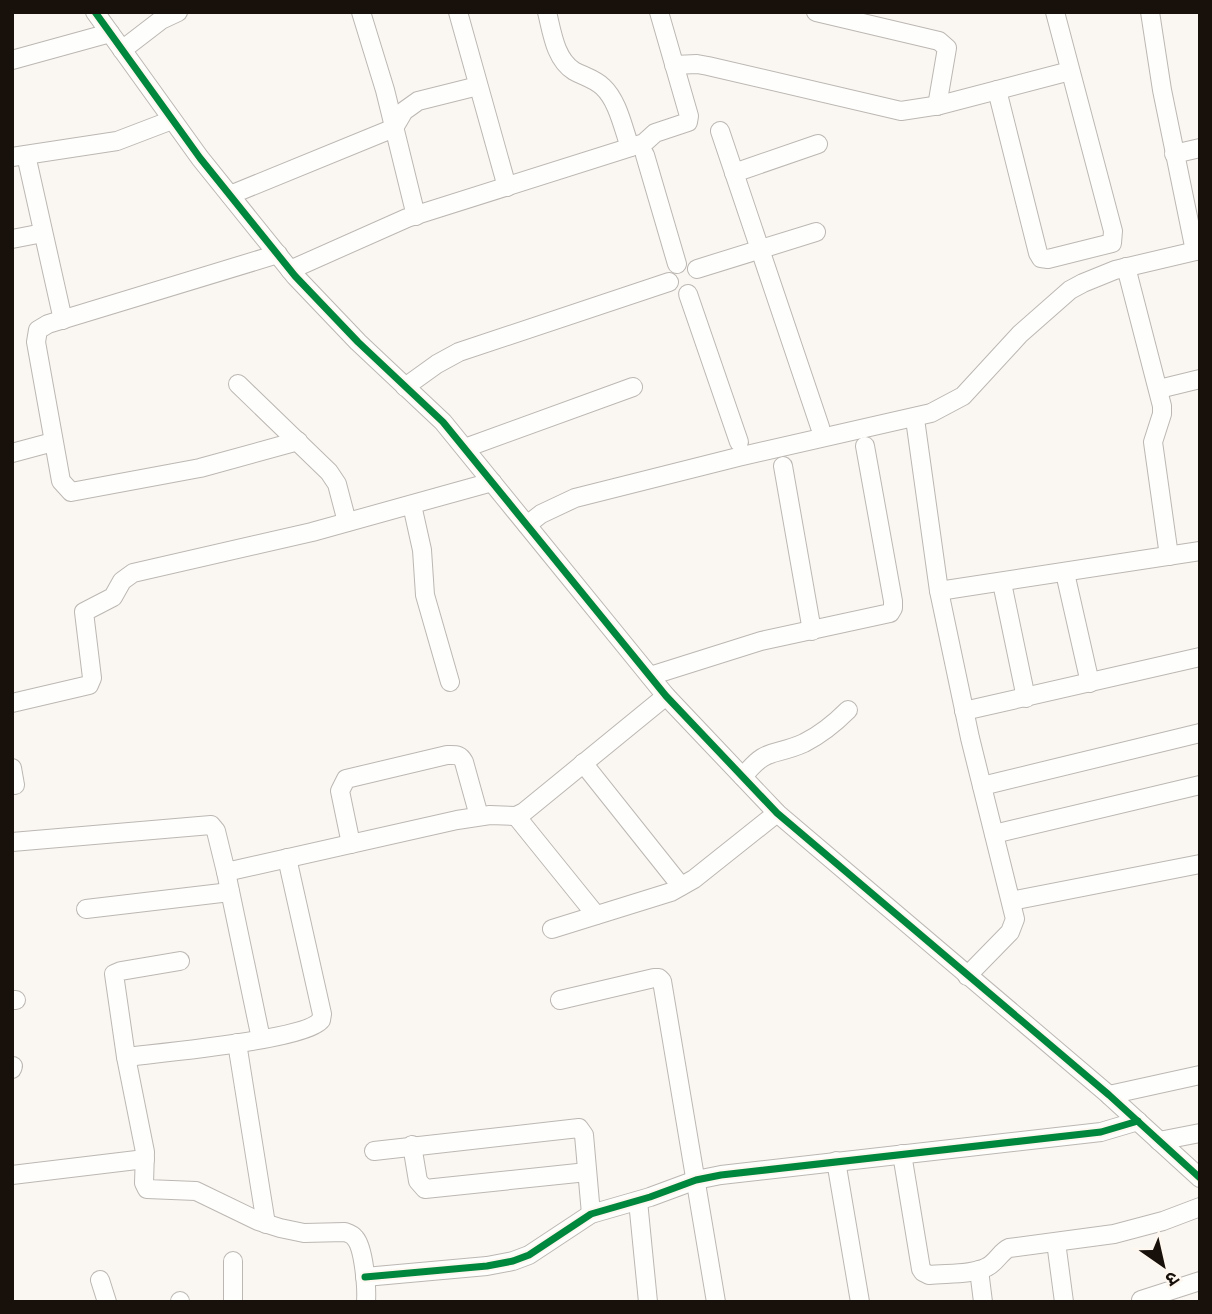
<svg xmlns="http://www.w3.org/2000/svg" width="1212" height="1314" font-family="'Source Sans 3','Noto Sans Devanagari',sans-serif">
<rect width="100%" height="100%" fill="#faf7f2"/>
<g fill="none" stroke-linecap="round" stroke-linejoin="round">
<!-- minor casing -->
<g stroke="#bcb7b2" stroke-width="20">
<g id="minor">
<path d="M95 12 200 158 295 276 358 342 443 422 666 696 777 813 1109 1095 1200 1178"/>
<path d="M361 12 385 90 416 216"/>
<path d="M458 12 507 187"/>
<path d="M547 12C552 32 555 59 574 71 583 76 595 79 603 87 618 101 623 128 630 147"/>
<path d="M816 12 939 41 947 48 937 106"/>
<path d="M1150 12 1162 90 1195 251"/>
<path d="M122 50 161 20 178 12"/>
<path d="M12 60 110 33"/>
<path d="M674 65 697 64 708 66 901 111 940 105 1070 71"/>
<path d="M997 90 1038 253 1041 258 1048 259 1112 243 1113 231 1055 12"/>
<path d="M720 131 820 427"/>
<path d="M1174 154 1200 148"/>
<path d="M26 155 63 320"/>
<path d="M645 155 677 264"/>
<path d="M12 157 117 141 172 120"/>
<path d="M734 173 818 144"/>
<path d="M230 195 394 128 404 111 418 101 478 86"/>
<path d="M12 239 43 233"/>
<path d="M278 254 48 324 38 330 36 342 61 481 71 492 200 468 298 441"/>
<path d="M1126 267 1162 406V414L1153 442 1169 556"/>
<path d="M697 269 816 232"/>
<path d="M290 270 407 218 644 143 655 133 688 122 689 116 659 12"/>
<path d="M688 294 739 442"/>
<path d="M238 384 329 472 337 484 347 522"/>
<path d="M405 387 437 364 459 352 669 282"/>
<path d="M1159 389 1200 379"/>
<path d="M915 419 939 591 970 738 1015 919 1010 932 967 976"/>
<path d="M465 448 633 387"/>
<path d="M12 453 53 442"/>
<path d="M783 466 812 631"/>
<path d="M412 505 422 550 425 595 450 682"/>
<path d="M527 525 541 514 575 498 738 457 931 413 963 396 1020 334 1070 290 1083 283 1115 270 1200 250"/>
<path d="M1065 573 1090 683"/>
<path d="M1002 583 1026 698"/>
<path d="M939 591 1200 551"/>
<path d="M650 676 761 641 890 613 893 608V601L865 446"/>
<path d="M12 703 89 685 92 678 84 612 113 597 122 581 133 573 312 532 492 482"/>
<path d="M964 711 1200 657"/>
<path d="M583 763 681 886"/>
<path d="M12 768 15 785"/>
<path d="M743 777C767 746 773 757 804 743 820 735 835 723 848 710"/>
<path d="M982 786 1200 733"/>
<path d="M516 816 596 915"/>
<path d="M994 834 1200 785"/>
<path d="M12 842 211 825 216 831 226 872 457 820 490 815 516 816 524 812 666 696"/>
<path d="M351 844 340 791 346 779 447 755C456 755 460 754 464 762L479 816"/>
<path d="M287 858 322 1014 321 1020C306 1040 158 1053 126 1057L145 1152 144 1183 147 1189 196 1191 258 1221 280 1228 304 1233 345 1232C348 1233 353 1235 355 1238 364 1248 367 1288 366 1302"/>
<path d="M226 872 261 1039"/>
<path d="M1011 901 1200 864"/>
<path d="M86 909 230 892"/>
<path d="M552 929 671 892 694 879 777 813"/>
<path d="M12 1000H16"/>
<path d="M560 1000 654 978H659L662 981 716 1302"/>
<path d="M237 1043 266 1224"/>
<path d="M126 1057 114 974 121 971 180 961"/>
<path d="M12 1069 13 1066"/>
<path d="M1109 1095 1200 1075"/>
<path d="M1159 1141 1200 1133"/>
<path d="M412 1145 418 1181 425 1189 587 1172"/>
<path d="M374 1151 579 1128 584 1135 591 1214"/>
<path d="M902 1154 921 1269 923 1272 929 1275C947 1273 972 1275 987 1267 997 1262 1000 1252 1009 1248L1114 1234 1163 1221 1200 1207"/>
<path d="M836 1161 860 1302"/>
<path d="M12 1175 145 1159"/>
<path d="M638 1201 648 1302"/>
<path d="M1056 1242 1064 1302"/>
<path d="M979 1270 983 1302"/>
<path d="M365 1277 487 1266 513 1261 529 1255 591 1214 650 1197 696 1180 721 1175 1101 1132 1138 1121"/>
<path d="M100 1280 107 1302"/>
<path d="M1141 1300 1200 1281"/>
<path d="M180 1301V1302"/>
<path d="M233 1302V1261"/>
</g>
</g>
<!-- minor -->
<use href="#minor" stroke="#fefefd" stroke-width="18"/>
<!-- cycleway casing -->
<g stroke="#fef7ef" stroke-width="11">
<g id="cycleway">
<path d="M95 12 200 158 295 276 358 342 443 422 666 696 777 813 1109 1095 1200 1178"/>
<path d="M365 1277 487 1266 513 1261 529 1255 591 1214 650 1197 696 1180 721 1175 1101 1132 1138 1121"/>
</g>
</g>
<!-- cycleway -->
<use href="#cycleway" stroke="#00873e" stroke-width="7"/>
</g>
<!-- border -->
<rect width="1212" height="1314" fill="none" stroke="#18110b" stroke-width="28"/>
<!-- north arrow -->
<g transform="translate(1163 1265) rotate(146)" stroke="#fef7ef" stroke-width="5" paint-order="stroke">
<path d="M0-5L12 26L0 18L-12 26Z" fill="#18110b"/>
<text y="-10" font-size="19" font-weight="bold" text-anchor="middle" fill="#18110b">उ</text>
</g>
</svg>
